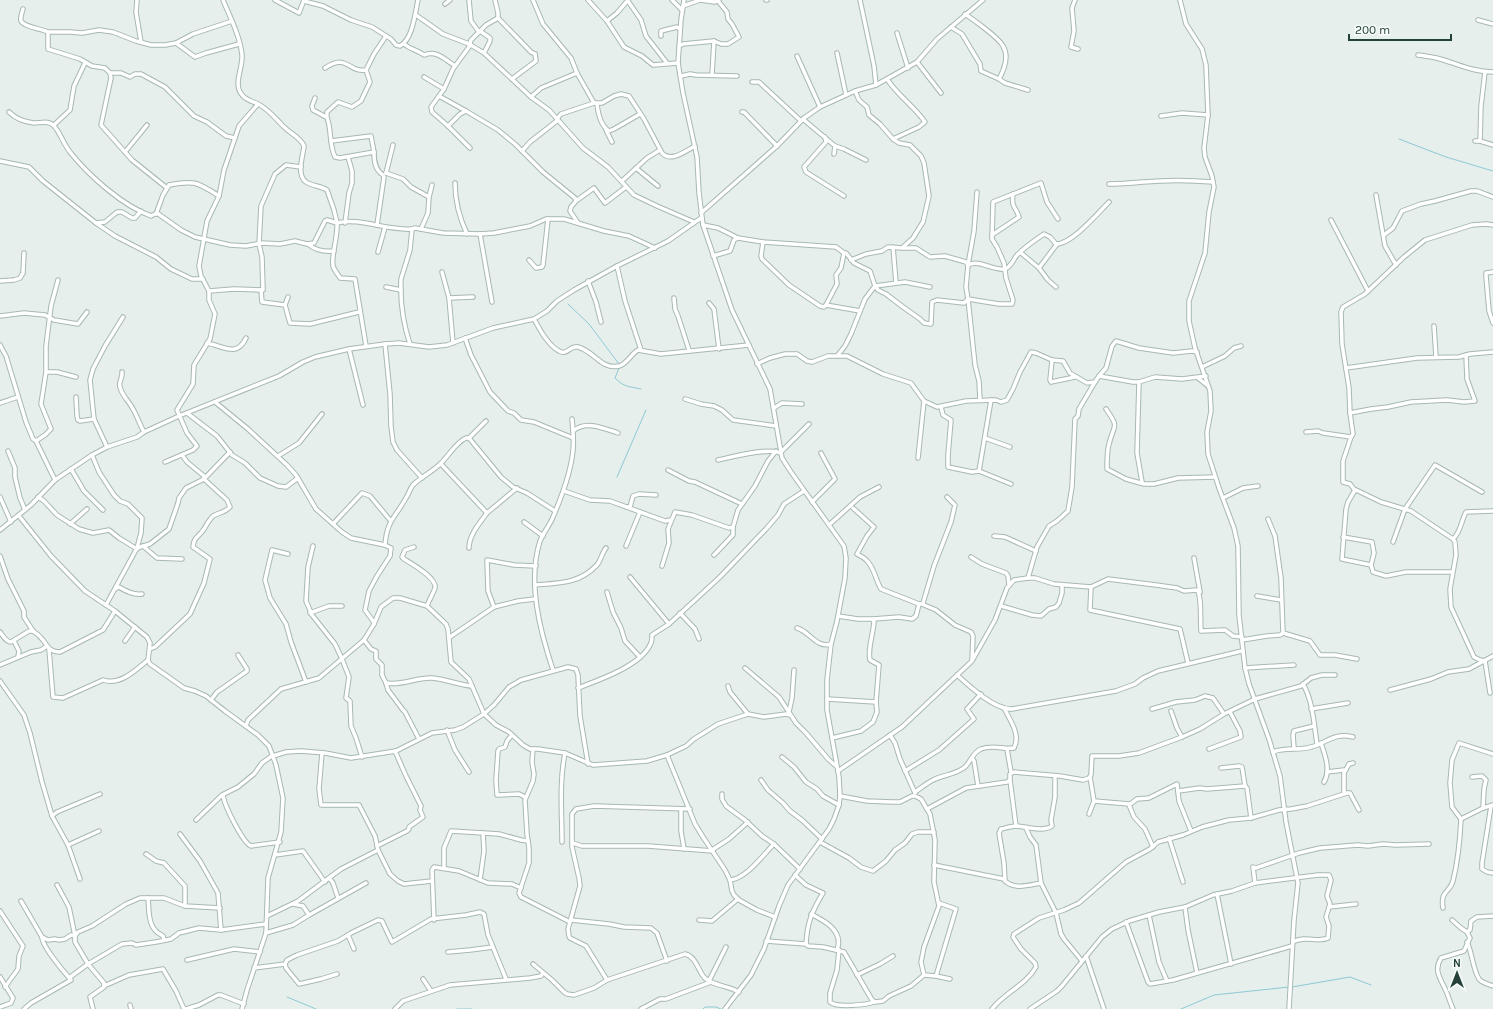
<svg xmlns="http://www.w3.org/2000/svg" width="1493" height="1009" font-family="Karla,sans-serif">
<rect width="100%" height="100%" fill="#e6efeb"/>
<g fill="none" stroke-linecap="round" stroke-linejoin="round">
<!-- stream -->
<g stroke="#8ec9d4" stroke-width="1">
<path d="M1399 139 1446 157 1493 171"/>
<path d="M568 304 589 324 619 364"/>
<path d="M619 368 615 378C625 388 629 386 641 389"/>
<path d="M617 477 646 410"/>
<path d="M1292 987 1350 977 1371 985"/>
<path d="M287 997 316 1009"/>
<path d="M457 1009H472"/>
<path d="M703 1009 705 1007H716L721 1009"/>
<path d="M1181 1009 1214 995 1289 987"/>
</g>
<!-- minor casing -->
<g stroke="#a8b8b2" stroke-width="5.5">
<g id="minor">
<path d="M137 0 136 12 141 42"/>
<path d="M223 0C230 17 240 36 242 55 243 69 232 85 243 96 248 101 255 102 260 105 270 111 276 119 284 127 291 134 300 137 304 146 303 156 296 175 306 182 312 186 321 186 327 190L334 210 337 223C358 217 389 231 412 229L410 250 401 279C400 301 403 323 410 344"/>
<path d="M275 0 299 13 304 0"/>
<path d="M469 0 471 21 479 32"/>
<path d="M495 0 498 13V18L531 52 535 54"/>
<path d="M533 0 543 24 571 58 577 73 594 103"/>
<path d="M588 0 607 21 624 47 642 56 653 65 678 63"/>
<path d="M672 0 682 10"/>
<path d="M684 0 681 20 678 63 683 93 697 157 699 193 703 225 732 310 770 389 782 458 791 472 844 546 846 558 845 578 837 621 831 644 827 680V710L839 777 840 796 839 805 834 819 829 829 788 885 779 906 764 949 751 975 725 1009"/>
<path d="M766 0H767"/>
<path d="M860 0 874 66 876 85"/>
<path d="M1075 0 1072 8 1074 31 1071 47 1078 49"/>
<path d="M1180 0 1186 24 1202 49 1206 65 1208 115 1204 148 1205 157 1212 176 1214 187 1209 212 1205 253 1189 301V321L1195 348 1210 391 1211 411 1207 432 1208 454 1219 488 1234 528 1238 546 1239 615 1245 668 1249 684 1269 739 1280 776 1286 822 1298 883 1294 920 1289 1009"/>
<path d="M304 1 323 6 351 20 372 27 391 39 396 45 400 46C413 39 415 13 418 0"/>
<path d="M628 1 641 20 646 36 667 63"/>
<path d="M445 4 450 0"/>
<path d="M683 6 700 0 715 2 719 0"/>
<path d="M23 9C22 12 20 18 21 21 24 27 42 29 48 32V49L80 59 92 66 105 68 110 73 111 78 101 125 132 160 167 188"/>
<path d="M965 14C974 20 999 38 1003 46 1009 56 1004 70 999 79L1005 83 1028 90"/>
<path d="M416 15 443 34 469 44 484 53 531 97 549 110 583 148 608 167 634 195 657 206 694 222"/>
<path d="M1478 20 1493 24"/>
<path d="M607 21 617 13 628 0"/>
<path d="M951 27 962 34 980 64 981 71 999 79"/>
<path d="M480 31 490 38V41L484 53"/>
<path d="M48 32H70L82 33 99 30 113 32 136 41 151 45H165L176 43 195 57 206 53 239 44"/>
<path d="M897 33 908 68"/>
<path d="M661 36V31L677 27 680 29"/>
<path d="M176 43 193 34 232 21"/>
<path d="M404 44C411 50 418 50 424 55 437 50 444 59 455 66"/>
<path d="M679 46 683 44 714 41 721 44H728L739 37 732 24 728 19 727 12 718 1"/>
<path d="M837 53 846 95"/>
<path d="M1418 55C1425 56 1433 57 1440 59 1458 64 1474 72 1493 72"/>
<path d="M797 56 820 107"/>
<path d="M917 62 941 93"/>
<path d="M325 68C348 53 348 73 366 70L374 54 386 36"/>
<path d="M366 70 370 82 361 101 352 107 338 102 327 112C326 117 328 120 329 125 331 135 330 147 335 157L340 158 374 152C374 161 375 170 383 175L384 177 377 225"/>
<path d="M110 73H121L130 77 135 74H141L165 87 194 116 207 122 226 136 235 138"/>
<path d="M712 75 714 41"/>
<path d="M681 76 690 74 696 75 737 76"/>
<path d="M424 77 444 89"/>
<path d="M512 79 536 61 535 54"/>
<path d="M752 82H759L801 121"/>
<path d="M855 91 859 100 867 107 869 115 880 124 893 139 919 127 925 122C914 106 898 96 887 79"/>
<path d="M439 96 466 111"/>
<path d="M531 97 541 88 577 73"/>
<path d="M315 98 312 106 313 110 326 117"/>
<path d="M597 104C598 113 601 126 609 131L614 129 640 114"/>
<path d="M9 112C15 118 25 122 34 123 41 123 49 120 54 126 60 132 64 145 70 152 89 176 123 206 151 216L157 213 181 230 195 237 230 245 246 246 262 243 280 244 295 241 307 244 314 243 325 221 327 220 337 223C338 238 331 254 333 266 334 270 338 274 340 278L355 279 366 346"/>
<path d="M742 112H744L777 146"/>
<path d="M1161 116 1182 113 1208 115"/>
<path d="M804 118V120L835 146 834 154"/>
<path d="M557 119 561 114 594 103H602L614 96 621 94 629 96 644 119 662 153C671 163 685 151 695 146"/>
<path d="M54 125 70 110 74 86 85 63"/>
<path d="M448 126 460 114 466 111 498 130 515 144 543 172 575 198 576 201 571 207 570 211 578 223"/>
<path d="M606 130 612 142"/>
<path d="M825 137 826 142 804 167 806 172 844 196"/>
<path d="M331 141 371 136 374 152"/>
<path d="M1475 141H1480L1493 145"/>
<path d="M1480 141 1481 106 1485 72"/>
<path d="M835 146 844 149 866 160"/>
<path d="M470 148 448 126 432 112 431 107 444 89 453 69 469 47 471 40 486 25 498 18"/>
<path d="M522 151 530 142 558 120"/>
<path d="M125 152 147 125"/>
<path d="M0 161 29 167 43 181 96 223 105 222 117 212H122L132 218H135L141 211"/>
<path d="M636 168 658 186"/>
<path d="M386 173 403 179 411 187 429 197"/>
<path d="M386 173 393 145"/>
<path d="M622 181 647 158 660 150"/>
<path d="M455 183C455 202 459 217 467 234"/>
<path d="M1109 184C1121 184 1132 183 1143 182 1166 180 1190 180 1213 182"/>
<path d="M977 192 974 231 968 265 966 287 968 299 999 304H1012L1013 300 1006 278 1004 263 997 247 992 239 993 202 1041 183 1047 202 1058 219"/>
<path d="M1376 195 1385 246 1396 265"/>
<path d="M576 201 594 188 605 203 626 187"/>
<path d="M701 213 777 146 804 118 820 107 855 91 876 85 917 62 937 39 983 0"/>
<path d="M156 214 163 195 169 185C195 180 197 182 219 196"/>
<path d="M1331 220 1368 291"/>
<path d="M96 223 115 236 156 257 171 269 192 279H203"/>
<path d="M345 223 349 193 352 183V171L348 157"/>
<path d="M703 225 718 228 738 238 763 242 836 247 844 253H846L854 263 870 271 875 286 878 290 886 294 903 307 920 319 924 323 931 324 932 302 937 300 964 303 968 299 975 365 979 381 980 400"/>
<path d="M412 229 415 228 443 233 480 234 494 233 530 226 546 219H564L604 231 629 236 655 248"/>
<path d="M421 229 428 213 429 197 432 185"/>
<path d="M480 234 492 302"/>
<path d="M992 235 1019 217C1016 207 1011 208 1013 194"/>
<path d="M1384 235 1393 228 1402 211 1421 204 1435 201 1471 191H1477L1493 197"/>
<path d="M763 242 761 256 762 259 789 285 820 306 824 307 826 305 837 284 836 275 841 268 844 253"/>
<path d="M308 244C316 251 324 252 334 251"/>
<path d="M893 247 896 283"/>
<path d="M903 248H916L930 257 945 256 966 262 968 265C980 259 992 271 1005 269 1011 267 1013 260 1017 255 1025 247 1035 240 1044 234L1050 237 1056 244C1072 244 1098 213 1109 202"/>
<path d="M378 252 385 227"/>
<path d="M1021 253 1039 268 1048 280 1056 287"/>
<path d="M713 256 730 251 734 240 738 238"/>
<path d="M529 260 536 268 542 267 543 265 548 219"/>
<path d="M851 260 866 254 882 251 888 247 902 248 913 238 923 222 929 196 924 163 921 156 910 145 899 143 893 139"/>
<path d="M617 266 625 301 641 350"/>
<path d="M1039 268 1057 244"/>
<path d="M442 272 449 298 453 343"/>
<path d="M1493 272 1486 273V276L1489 311 1493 323"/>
<path d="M0 281 14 280 20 278 23 273 24 253"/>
<path d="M588 281 596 302 601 322"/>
<path d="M386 287 401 290"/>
<path d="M261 290 262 302 285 305"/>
<path d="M209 291 234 289 263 290 262 257 259 244 261 206 275 174 286 165 301 167"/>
<path d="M288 297 285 305 290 323 310 324 359 312"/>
<path d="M449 298 473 297"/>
<path d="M674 298 675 309 678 316 689 350"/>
<path d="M709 303 714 309 719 349"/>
<path d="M826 305 860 311"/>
<path d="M0 316 24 313 45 315 54 320 78 324 87 312"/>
<path d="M534 319C540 330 548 345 559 351 567 356 570 345 578 347 594 351 601 370 619 366 627 364 631 354 638 350L661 354 749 345"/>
<path d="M1434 326 1436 357"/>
<path d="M465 338 471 355 490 392 508 411 514 413 521 420 534 422 573 438"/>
<path d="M207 343C223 346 237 358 246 338"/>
<path d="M385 344 390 394 391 426 393 442 397 450 422 478"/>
<path d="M0 345 6 356 26 422 33 439 36 441 55 480"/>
<path d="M349 349 363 405"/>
<path d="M837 356 845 346 851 334 865 299 875 286 905 282 930 287"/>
<path d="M1052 360 1050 380 1051 382 1075 377"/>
<path d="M757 364 770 358 785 354H797L807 361 812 362 828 356H847L883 374 911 383 924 401 937 407 966 401 996 400 1001 402 1007 400 1013 389 1020 372 1031 352 1036 353 1052 360 1063 361 1070 373 1087 383 1095 382 1099 376 1133 382H1139L1155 377 1182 379 1206 376"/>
<path d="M1202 367 1225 356 1234 348 1241 346"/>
<path d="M1346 368 1417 358 1459 357 1470 354 1493 352"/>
<path d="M46 372H57L76 377"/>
<path d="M122 372C123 378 118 382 120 387 122 396 129 401 133 409 137 416 140 425 144 432"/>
<path d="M1099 376 1106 368 1112 346 1116 341 1139 348 1173 353 1192 351 1197 352"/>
<path d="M1198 378 1208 386"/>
<path d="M1139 382 1137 453 1142 482"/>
<path d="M76 397 77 416 78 420 80 421 94 419"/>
<path d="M685 399 701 404 714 406 722 410 733 420 776 426"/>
<path d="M215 402 248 429 287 465 296 475 316 509 342 532 351 538 385 545 391 548 390 556 377 576 369 591 365 610 373 621 374 624 364 640 319 678 281 689 248 720 246 726"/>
<path d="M0 403 18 397"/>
<path d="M941 407 943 415 951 420 948 455V467L972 472 979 471 1011 484"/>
<path d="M774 408 782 403 802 404"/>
<path d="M1106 409C1120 429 1114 423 1109 444 1107 451 1107 461 1107 469L1126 479 1144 484H1154L1178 478 1215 477"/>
<path d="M187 413 217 436 232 455 245 463 260 478 278 486 286 487 298 478"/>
<path d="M1350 413 1371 409 1388 407 1411 402 1447 400 1464 402 1475 401 1467 379 1466 355"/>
<path d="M573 431C586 420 603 428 618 433"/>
<path d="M1306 432 1318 431 1323 433 1351 437"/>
<path d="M469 438 486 421"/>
<path d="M985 438 1010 447"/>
<path d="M36 441 45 435 51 429 41 404 46 372V346L51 306 58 280"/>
<path d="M107 447 94 419 90 380 93 369 105 346 123 317"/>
<path d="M8 451 15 468V477L20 498 25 510"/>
<path d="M92 455 99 472 114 495 120 501 128 504 142 518 141 533 137 548 106 605"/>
<path d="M278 456 299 443 322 414"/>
<path d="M918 458 924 401"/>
<path d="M718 460C732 457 769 447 780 453L809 424"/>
<path d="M165 462 193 450 197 446 187 433 177 410 193 384 194 365 210 339 215 314 209 300V291L201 276 199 266 207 221 219 196 224 170 239 126 258 104"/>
<path d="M441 464 487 513 517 488"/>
<path d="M71 469 84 491 103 510"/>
<path d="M668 470 689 481 695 482 742 504"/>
<path d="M979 471 991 400"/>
<path d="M1355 490 1348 502 1346 509 1342 559 1371 565 1373 572 1386 576 1406 572H1452"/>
<path d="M564 491 590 500 610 501 665 521 671 520"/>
<path d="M0 497 11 522"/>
<path d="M38 497 44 501 57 515 79 529 93 533 109 530 119 538 137 549"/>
<path d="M947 497 955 505 951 522 934 566 923 603 924 605 936 610 955 625 971 632 973 636 972 660"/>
<path d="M1223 498 1243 488 1258 486"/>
<path d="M812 502 835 479 821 453"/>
<path d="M627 507H630L633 496 639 494 656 495"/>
<path d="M853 508 874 527 867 536 857 554C861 556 866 559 868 562 875 570 876 581 881 589L919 604H923"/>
<path d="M19 516 51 556 85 591 115 611 147 637 150 643 148 660 150 664 184 688 195 691 206 696 225 711 258 735 269 746 276 765 283 798 281 832 268 878 266 933 247 990 242 1009"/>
<path d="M524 522 543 536"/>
<path d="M70 524 87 509"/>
<path d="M333 524 362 493 370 496 390 520"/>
<path d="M829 525 860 497 879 487"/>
<path d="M0 530 31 505 55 480 92 455 107 447 137 437 144 432 179 416 279 376 303 362 315 357 349 349 385 344 399 343 429 347 447 345 493 328 534 319 547 311 557 301 574 290 617 266 668 241 701 218"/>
<path d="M994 536 1005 537 1036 551"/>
<path d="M1343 537 1372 542 1374 553 1371 565"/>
<path d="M1453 539C1461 532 1461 521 1466 512L1493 511"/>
<path d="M1393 542 1405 509 1435 465 1482 492"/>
<path d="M385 545C387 520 395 518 406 498 409 494 410 488 413 485 421 477 432 472 440 464 449 456 455 443 466 438H469L501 477 513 487 527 493 555 511"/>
<path d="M143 546 157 558 182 559"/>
<path d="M313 546 308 567 306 601 312 615 335 644 342 659 349 677 346 698 350 701 351 726 356 738 362 757"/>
<path d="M626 546 640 512"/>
<path d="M414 547 405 550 402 557 404 559C412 564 437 578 435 588 433 594 429 600 427 606"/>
<path d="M137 548 150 544 169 529 178 503 179 498 186 488 204 479V476L187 462 182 455"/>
<path d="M469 548C469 535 479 524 487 513"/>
<path d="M288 554 272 550 265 580 270 598 286 624 291 642 306 682"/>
<path d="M714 555 733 535V527L738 510 755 486 768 461 776 451"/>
<path d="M0 556 8 579 24 611V617L33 631"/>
<path d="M971 557 982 564 1006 573 1008 576 1009 584"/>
<path d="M1194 558 1200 592"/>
<path d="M662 566 669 543 668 529 675 512 692 515 729 528 733 527"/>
<path d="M630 577 669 624"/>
<path d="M1028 578 1037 547 1049 526 1057 521 1068 511 1072 487 1075 419 1078 416 1079 409 1095 382"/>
<path d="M535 585C559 583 579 584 597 565 601 560 602 553 606 548"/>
<path d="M1091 587 1090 610 1180 629 1188 663"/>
<path d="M115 589 119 587C126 591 133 595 142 594"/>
<path d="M607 592 613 612 621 628 625 641 640 657"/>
<path d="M1257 596 1281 600"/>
<path d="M1001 606 1032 615 1041 616 1049 609 1056 607 1059 603 1062 593V585"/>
<path d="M494 607 488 591 487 560 514 565 536 566"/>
<path d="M310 613 329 606H342"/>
<path d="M680 613 695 629 699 639"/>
<path d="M873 619 899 617 912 619 916 616 919 604"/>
<path d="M374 624 381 607 393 598H400L427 606 446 624 448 629 451 662 469 679 484 714 496 725 509 732 523 745 530 749H538L565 753 593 765 647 761 667 755 686 746 694 739 718 724 748 714 764 717 786 714 790 715"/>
<path d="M797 628C809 631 817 649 831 644"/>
<path d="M0 632C3 636 6 642 11 642L29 631H33C36 633 40 636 43 640 48 647 50 652 60 652L103 630 115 611"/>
<path d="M1283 633 1310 641 1320 655H1335L1357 659"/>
<path d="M450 637 494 607 518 601 535 599"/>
<path d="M364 640 371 649 376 651V659L382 665V675L386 683 388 690 403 710 405 712 419 739"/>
<path d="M1242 640 1267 636 1280 635 1283 633 1281 578 1275 536 1268 519"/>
<path d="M14 641 19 651 18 657"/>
<path d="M125 641 135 627"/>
<path d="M49 649 53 697 63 698 103 680C120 686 136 670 148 660"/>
<path d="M150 649 155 647 190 614 204 583 210 559 193 547C194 536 199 537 204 529 207 524 209 520 213 516 218 513 226 512 230 507L227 500 204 479 230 452"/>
<path d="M1485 661 1480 660 1474 657 1451 607 1450 589 1456 555 1455 542 1453 539 1411 511 1381 502 1354 489 1350 484 1343 482V461L1351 437 1353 434 1350 413 1349 388 1342 344 1341 312 1343 307 1365 294 1404 257 1425 240 1472 225 1486 224 1493 225"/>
<path d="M1485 661 1490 693"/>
<path d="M0 665 31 652 41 650 47 646"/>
<path d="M745 668 779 697 796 723 806 733 829 760 836 766"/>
<path d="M1245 668 1294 665"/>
<path d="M553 670C540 631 527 582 540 541 543 533 550 525 553 517 562 496 571 473 573 450 574 440 573 429 572 419"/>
<path d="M957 675C969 686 995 710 1012 709L1116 691 1135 684 1143 678 1158 671 1242 651"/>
<path d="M0 681 24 715 30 733 42 782 52 816 68 845 80 879"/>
<path d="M386 683C402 686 417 677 432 678 446 679 458 685 472 686"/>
<path d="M1303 684C1313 701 1314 725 1317 744"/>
<path d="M728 686 730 692 748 714"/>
<path d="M578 688C599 680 640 666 650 645 652 642 652 638 652 635L669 624 720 577 766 529 778 515 784 504 804 491"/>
<path d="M1390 690 1431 679 1448 672 1469 669 1493 656"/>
<path d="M827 699 876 702"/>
<path d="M211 700 217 692 247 671V669L238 655"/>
<path d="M1152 709 1176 702 1195 700 1205 696 1213 698 1224 714"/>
<path d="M1311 709 1348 703"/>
<path d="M1171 711 1177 728 1182 737"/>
<path d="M789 712 792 698 794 670"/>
<path d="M447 730 455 750 469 772"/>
<path d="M512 735 507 741 505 747 499 749 498 751 496 780 497 795 519 794 525 797"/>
<path d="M890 735 895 743 900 759 915 793"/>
<path d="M832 738 861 731 873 722 877 712 876 702 879 665 870 660C867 649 874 633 874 620L871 619H858L838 616"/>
<path d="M1321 743C1325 755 1331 770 1324 782"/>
<path d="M1294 748 1293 735 1294 731 1314 726"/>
<path d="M533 749 532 762 534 774 533 781 525 800 527 834 529 848V863L519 893 521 897 525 899 570 922"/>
<path d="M1007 749 1011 772"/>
<path d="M1209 749 1241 737 1240 731 1230 712"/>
<path d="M1273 752C1286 747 1299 751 1311 747 1327 743 1334 732 1353 737"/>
<path d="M322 753 319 789 321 805H359L375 836 378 850 390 874 398 881 404 884 432 881"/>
<path d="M1493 754 1459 743 1452 760 1450 783 1452 807 1461 819 1483 808 1493 805"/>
<path d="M667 755 695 824 703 837 725 870 730 880 732 891 734 895 739 900 757 910 775 917"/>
<path d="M273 756 286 752 301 751 325 753 351 758 396 751 432 733 455 730 463 727 484 714 494 705 509 687 521 680 568 667 576 669 578 675 580 716 588 764"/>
<path d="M782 757 794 767 806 782 817 789 823 796 839 805"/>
<path d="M972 758 974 761 978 786"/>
<path d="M1221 768 1239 766 1242 767 1245 786"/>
<path d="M838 771 902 727 972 661 995 620 1007 588 1014 580 1028 578H1035L1054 584 1091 587 1108 579 1156 585 1177 588 1184 591 1197 590C1202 595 1200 621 1201 631L1225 630 1233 636 1242 637"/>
<path d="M905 771 939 750 974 719 967 709 981 694"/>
<path d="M1327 772 1344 770"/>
<path d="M1472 777 1482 776 1486 780 1484 789 1483 808"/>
<path d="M761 780 768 790 783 803 790 811 802 820 822 839"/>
<path d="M1010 780V774L1014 772 1060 776 1083 780 1089 778 1091 775 1092 756H1119L1139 753 1182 737 1200 729 1224 714 1255 699 1301 686 1311 678 1322 675H1335"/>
<path d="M1178 791 1200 788 1207 789 1245 786 1247 788 1251 818"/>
<path d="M915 792C921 788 927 783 933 780 943 775 957 774 965 767 971 761 973 752 981 749 993 744 1004 750 1014 748 1021 735 1010 720 1004 708"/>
<path d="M1344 793V773L1349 764 1353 763"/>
<path d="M722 794V799L726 806 745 820 762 836 774 844 800 869"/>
<path d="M223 795C224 805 243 843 251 846L280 842"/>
<path d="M840 796 867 801 892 802H900L912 796H915L921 799 930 814 935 840 934 882 939 906 924 947 921 962 924 975 936 976 950 979"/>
<path d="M1094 801 1129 804"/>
<path d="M1491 806 1482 863V869L1487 872 1493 873"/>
<path d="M927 809 966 788 1007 782 1010 780 1016 826"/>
<path d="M681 810V831L684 849"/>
<path d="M1089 814 1094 801 1090 777"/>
<path d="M52 816 57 812 100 794"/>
<path d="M196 820 222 795 238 787 254 774 262 763 273 755"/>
<path d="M1026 828 1030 837 1036 845 1041 883 1056 913 1061 934 1064 939 1082 961"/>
<path d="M180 834 200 861 218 893 221 930 266 924"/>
<path d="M1169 838 1183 882"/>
<path d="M562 842C562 812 559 783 565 753"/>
<path d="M820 842 849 858 861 867 873 871 886 861 895 850 905 843 912 834 918 832H934"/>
<path d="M573 843 582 846H648L713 851"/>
<path d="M68 845 99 831"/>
<path d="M377 846 407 831 409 829V827L423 817 420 810 421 806 406 776 395 751"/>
<path d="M1153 847 1145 829 1134 817 1129 805 1137 799 1149 798 1177 784 1179 801 1191 831"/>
<path d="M712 850 729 839 748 822"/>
<path d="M146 854 156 861 164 863 185 886V906"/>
<path d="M275 855 303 851 325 882"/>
<path d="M934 865 1004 879"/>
<path d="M444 868V848L451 831 499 834 521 840 528 841"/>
<path d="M795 875 806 885 823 893C812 911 807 923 806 944"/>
<path d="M330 879 333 883 338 898"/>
<path d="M480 880 484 851 483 833"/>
<path d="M730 880C747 878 762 856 774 844"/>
<path d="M1041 883C1029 885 1015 890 1005 881L1004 863 999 833 1001 829C1006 828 1012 826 1017 826 1028 827 1043 832 1052 826L1051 820 1055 797V776"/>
<path d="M1255 883 1253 867 1256 868 1299 853 1320 848 1358 845 1368 846 1383 844 1396 845 1429 844"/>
<path d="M57 885 69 907 75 936V942L88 964 104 983V987L90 997 93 1009"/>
<path d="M1217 894 1231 964"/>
<path d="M148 898C149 908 148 922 155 930 156 932 160 934 163 936L164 940"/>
<path d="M21 901 42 937 48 940 55 939 59 940 65 939 71 935 75 936 78 932 92 926 126 904 140 898H164L185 906 220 908"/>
<path d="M293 904 303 906 309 915"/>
<path d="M1185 907 1188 930 1197 973"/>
<path d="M1329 907 1356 904"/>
<path d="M1443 908C1440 890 1450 893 1453 881 1458 861 1460 840 1461 819"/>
<path d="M0 911 23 946 19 956 18 969 5 987"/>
<path d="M811 914C825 921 844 931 837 950"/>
<path d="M1149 915 1159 962 1167 981"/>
<path d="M267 916 298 901 341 869 378 850"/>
<path d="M434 920 432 870 434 867 459 871 488 883 512 884 521 888"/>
<path d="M571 920 609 924 624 927 651 928 657 933 667 961"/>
<path d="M699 920 712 921 738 899"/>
<path d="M1452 920 1461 928 1467 932"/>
<path d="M1126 922 1148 982 1150 984 1173 980 1292 946"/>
<path d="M266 933 293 925 309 915 366 883"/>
<path d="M348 935 354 949"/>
<path d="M766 941 806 944 808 946 823 947 844 952 872 1000 875 1002 883 1001 889 996 911 986 924 975"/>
<path d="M1467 942C1472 952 1473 970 1479 979 1482 983 1488 984 1493 986"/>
<path d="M839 950 837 970 830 993V1002C836 1008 866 1005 874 1002"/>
<path d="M448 952 470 950 493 947"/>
<path d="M1086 956 1104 1009"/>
<path d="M187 960 234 949 260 952"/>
<path d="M285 964 286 968 299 984 321 979 337 974"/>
<path d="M533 964 552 980 564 992 567 994 574 995 594 988 607 980 685 954C695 956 698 969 703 976 709 985 729 986 739 992"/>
<path d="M254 968 285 964 287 960 297 955 338 941 351 933 378 920 382 921 392 942 431 919 466 915 480 912 484 914 488 935 506 979"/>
<path d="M857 975 880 964 893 956"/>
<path d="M936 976 956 909 939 903"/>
<path d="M0 977 13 998 11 1003 0 1007"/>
<path d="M69 978 88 964 122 944 132 943 136 945 156 942 171 939 179 933 199 928 221 930"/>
<path d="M423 979 431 991"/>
<path d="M607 980 586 946 570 938 569 936 568 929 580 886 579 878 572 847V814L576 809 594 806 690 809"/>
<path d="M709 981 726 947"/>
<path d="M104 986 129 975 163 969 176 991 184 1009"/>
<path d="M130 1005 131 1009"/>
<path d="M24 1009 31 1003 71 980C64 972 42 946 42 937"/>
<path d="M186 1009 199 1005 218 995H221L244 1004"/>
<path d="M395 1009 403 1001 450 985 530 978 541 976 543 973"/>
<path d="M641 1009 660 999H666L711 982"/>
<path d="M992 1009C1004 993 1026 985 1036 967L1035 963 1021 949 1013 937 1014 934 1039 918 1064 910 1079 903 1126 862 1150 849 1158 842 1183 835 1202 827 1229 820 1251 818 1279 810 1291 809 1307 806 1347 793H1350L1359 810"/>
<path d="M1030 1009 1057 991 1062 986 1102 937 1112 929 1129 921 1159 912 1185 907 1213 895 1232 891 1255 883 1318 875H1329L1331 880 1327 896 1330 904 1326 917 1329 926 1328 938C1318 943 1305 935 1293 942"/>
<path d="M1453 1009C1450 1003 1449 997 1446 991 1441 979 1433 971 1441 958L1464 951 1470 938 1467 932 1470 930 1471 921 1477 917 1493 916"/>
</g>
</g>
<!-- minor -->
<use href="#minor" stroke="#fff" stroke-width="3.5"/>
</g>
<!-- north arrow -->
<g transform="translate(1457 973)" stroke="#f7fbf9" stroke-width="3" paint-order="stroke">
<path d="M0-3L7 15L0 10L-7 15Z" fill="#24423a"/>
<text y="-6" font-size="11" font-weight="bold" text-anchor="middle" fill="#24423a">N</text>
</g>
<!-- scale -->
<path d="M1349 34v6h102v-6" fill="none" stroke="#24423a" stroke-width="2"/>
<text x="1355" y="34" font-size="12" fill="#24423a" stroke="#f7fbf9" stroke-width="3" paint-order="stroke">200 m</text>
</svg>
